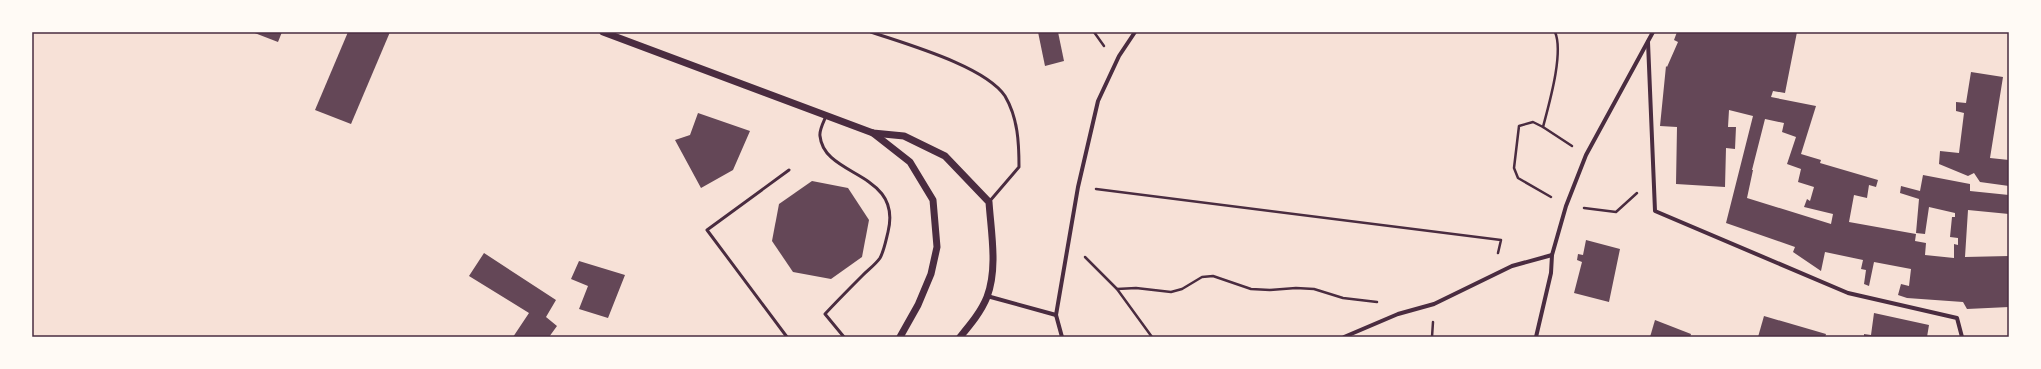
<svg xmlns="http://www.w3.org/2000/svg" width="2041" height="369" font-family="Inter,sans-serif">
<rect width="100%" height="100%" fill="#f7e1d7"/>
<!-- building -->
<g fill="#644757" fill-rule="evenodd">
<path d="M252 32H282L278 42Z"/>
<path d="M348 32H390L351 124 315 110Z"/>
<path d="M1038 32H1058L1064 61 1045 66Z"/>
<path d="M1677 32H1797L1785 93 1773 91 1771 97 1816 106 1801 154 1821 160 1820 163 1878 180 1876 187 1869 185 1867 198 1854 195 1849 222 1916 234 1915 241 1926 243 1925 255 1954 258V244L1958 245V238L1950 237 1952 217H1955V213L1929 207 1925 234 1916 233 1919 199 1900 193 1901 186 1920 191 1923 175 1970 184V191L2009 195V214L1968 210 1965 257 2009 256V307L1967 309 1963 302 1907 298 1898 295 1901 284 1909 286 1911 269 1874 262 1869 286 1864 284 1866 270 1861 269 1863 260 1825 252 1821 271 1793 252 1795 247 1726 223 1753 116 1729 110 1728 127H1736L1735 149 1726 148 1725 187 1676 184 1677 127 1660 126 1666 66 1667 67 1678 42 1674 40ZM1765 119 1784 123 1782 132 1796 137 1787 164 1801 169 1798 182 1814 187 1810 201 1807 199 1804 207 1833 214 1831 224 1747 198 1753 170H1752Z"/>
<path d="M1971 72 2003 77 1990 158 2009 160V186L1980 182 1974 173 1968 176 1939 164 1940 151 1959 153 1964 113 1956 111V102L1966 103Z"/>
<path d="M698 113 750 131 733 170 701 188 675 140 690 135Z"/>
<path d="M812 181 848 188 869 220 862 257 831 279 793 272 772 241 779 204Z"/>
<path d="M1586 240 1620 249 1609 302 1574 293 1582 262 1577 260 1578 254 1583 255Z"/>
<path d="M484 253 556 300 546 317 557 326 549 337H513L529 313 469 276Z"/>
<path d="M579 261 625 275 608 318 579 309 588 286 571 279Z"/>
<path d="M1874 313 1929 325 1927 337H1864V334L1871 335Z"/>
<path d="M1764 316 1826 334 1825 337H1758Z"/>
<path d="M1655 320 1691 334 1690 337H1650Z"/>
</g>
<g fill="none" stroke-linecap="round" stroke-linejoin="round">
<!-- path -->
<g stroke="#4a2c40" stroke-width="2.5">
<path d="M1094 32 1104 46"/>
<path d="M1555 32C1564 53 1549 104 1543 127L1572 146"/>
<path d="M1543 127 1533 122 1519 126 1514 168 1518 178 1551 197"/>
<path d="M1096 189 1501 240 1498 253"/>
<path d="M1584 208 1616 212 1637 193"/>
<path d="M1085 257 1117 289 1152 337"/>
<path d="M1117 289 1136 288 1171 292 1182 289 1202 277 1213 276 1251 289 1270 290 1296 288 1314 289 1343 298 1377 302"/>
<path d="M1432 337 1433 322"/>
</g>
<!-- service -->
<g stroke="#4a2c40" stroke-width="3">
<path d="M871 32C906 44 985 66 1005 96 1018 118 1019 143 1019 167L989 202"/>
<path d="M826 116C824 121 819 130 820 136 824 178 903 171 888 232 886 240 884 251 880 258 876 264 868 270 863 275 850 288 837 301 825 314L844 337"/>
<path d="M787 337 707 230 789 170"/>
</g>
<!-- minor -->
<g stroke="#4a2c40" stroke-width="4">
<path d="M1648 42 1655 211 1848 293 1957 318 1962 337"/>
<path d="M987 296 1056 315"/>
<path d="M1062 337 1056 315 1078 187 1098 101 1119 56 1135 32"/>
<path d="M1344 337 1398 314 1434 304 1512 266 1552 255"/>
<path d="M1536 337 1551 273 1552 255 1566 206 1586 155 1653 32"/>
</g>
<!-- tertiary -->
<g stroke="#4a2c40" stroke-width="7">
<path d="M603 32 873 133 904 136 945 156 989 202C991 232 998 268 987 297 981 312 970 325 960 337"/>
<path d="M873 133 910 162 933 200 937 247 931 274 918 305 900 337"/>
</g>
</g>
<!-- border -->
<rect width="2041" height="369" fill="none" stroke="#fffaf5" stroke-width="66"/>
<rect x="33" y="33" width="1975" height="303" fill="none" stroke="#4a2c40" stroke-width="1.5"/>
</svg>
